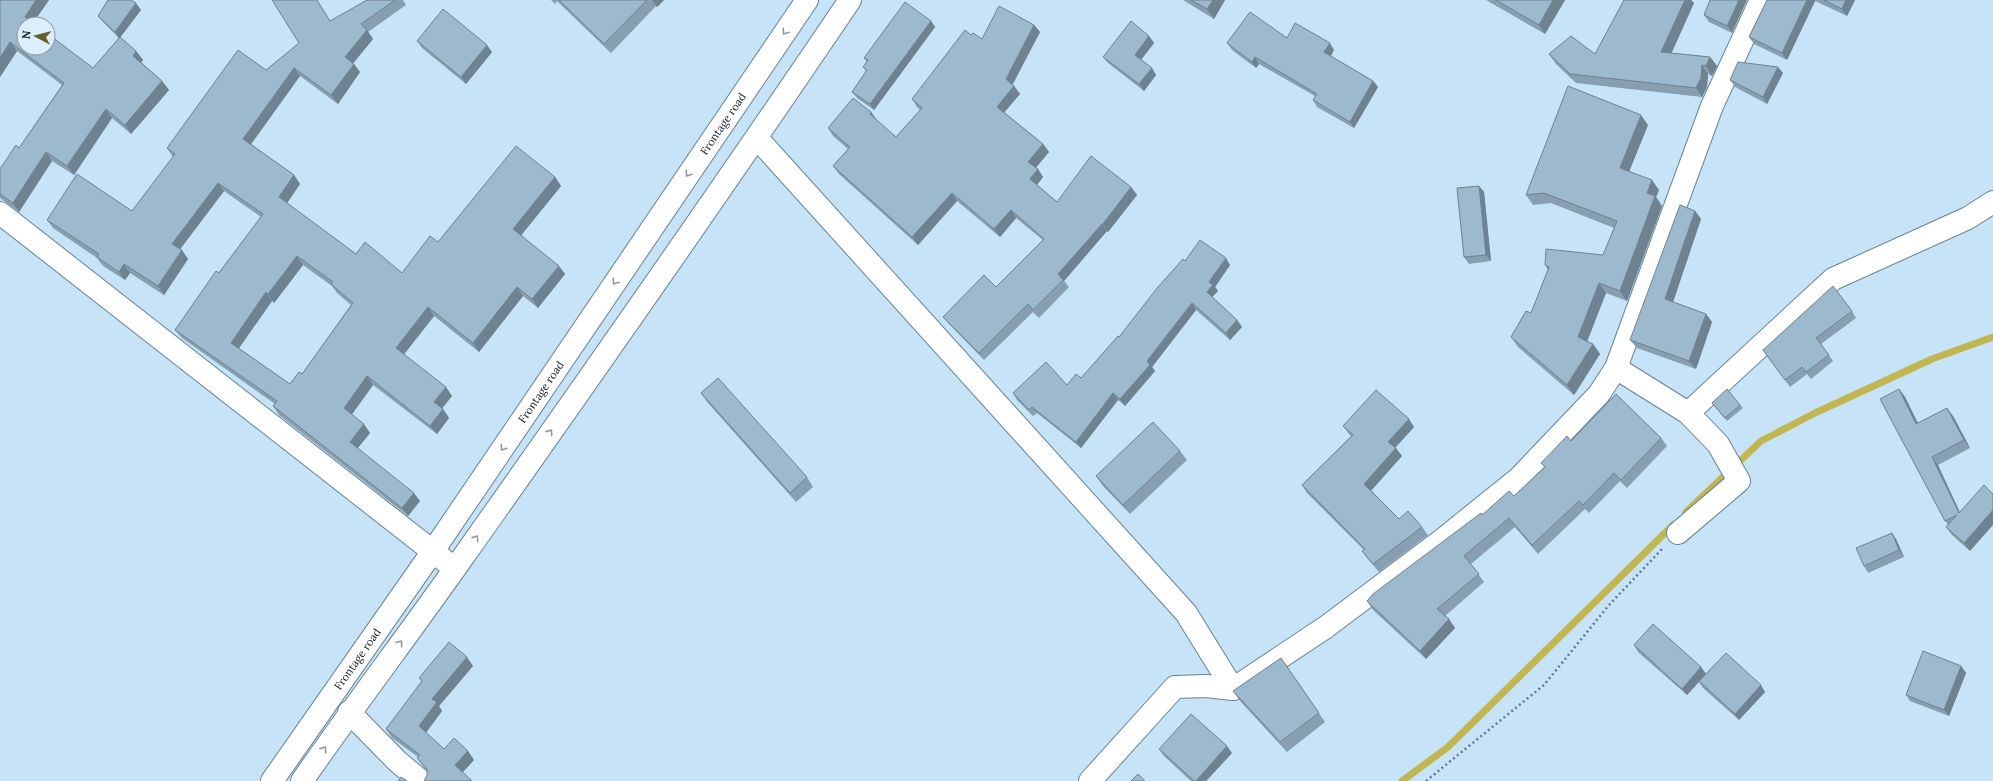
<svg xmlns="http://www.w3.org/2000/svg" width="1993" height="781" font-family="Lora,serif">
<rect width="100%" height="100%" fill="#c6e3f7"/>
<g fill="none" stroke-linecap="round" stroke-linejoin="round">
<!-- stream -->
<g stroke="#c1b651" stroke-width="7">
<path d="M1686 512 1761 441 1815 413 1932 359 1993 337"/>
<path d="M1402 781 1448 747 1673 525"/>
</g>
<!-- minor casing -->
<g stroke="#688395" stroke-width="24">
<g id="minor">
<path d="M757 138 1186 613 1233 689"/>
<path d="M0 213 454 568"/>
<path d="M1616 368 1688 413 1833 279 1968 218 1993 202"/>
<path d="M1678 533 1739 481 1718 444 1688 413"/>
<path d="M349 712 397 761 421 781"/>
<path d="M1090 781 1175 687 1206 686 1233 689 1326 627 1442 540 1519 478 1599 394 1616 368 1712 106 1761 0"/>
</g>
</g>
<!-- major casing -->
<g stroke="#688395" stroke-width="24">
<g id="major">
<path id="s1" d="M272 781 433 551 807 0"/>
<path d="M302 781C352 709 405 639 456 567 589 379 721 191 850 0"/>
</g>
</g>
<!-- path -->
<path stroke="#677987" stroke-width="2.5" stroke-dasharray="2 3" stroke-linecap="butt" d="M1426 781 1544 685 1609 605 1663 548"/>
<!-- minor -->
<use href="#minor" stroke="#fff" stroke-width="22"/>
<!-- major -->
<use href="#major" stroke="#fff" stroke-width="22"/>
</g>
<!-- wall -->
<g fill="#879fb0" fill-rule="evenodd">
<path d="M0 0H49L33 23 93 68 119 38 103 22 98 16 141 10 120 37 136 51 143 60 141 62 162 81 169 90 131 134 112 118 74 175 52 161 19 212 0 198V169L19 148 62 85 17 51 0 77Z"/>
<path d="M367 0H403L406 5 368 32 373 39 353 63 360 72 338 104 300 76 251 144 294 175 300 184 287 203 356 254 402 273 438 242 555 177 561 186 521 235 565 274 538 308 523 296 479 352 434 316 404 354 452 396 442 408 449 418 437 434 373 385 352 414 370 433 358 448 420 501 408 516 279 415 273 406 275 404 182 338 175 330 261 217 224 191 180 249 188 259 164 295 130 273 125 280 103 266 97 258 53 228 47 220 132 211 173 157 167 148 266 70 331 21ZM303 265 332 286 337 293 351 305 302 374 290 384 239 348 272 301 274 303Z"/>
<path d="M551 0H664L657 7 656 6 611 53 557 1 555 4Z"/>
<path d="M1183 0H1225L1214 19Z"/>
<path d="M1486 0H1565L1545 34Z"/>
<path d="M1624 0H1691L1694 3 1671 53 1710 57 1717 66 1712 76 1708 74 1707 87 1702 97 1576 83 1556 64 1549 54H1595Z"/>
<path d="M1710 0 1732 33 1709 22 1704 15Z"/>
<path d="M1767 0H1855L1847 16 1815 1 1787 60 1754 44 1749 37Z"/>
<path d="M931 21 935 27 874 110 857 98 852 92 866 71 863 67 867 62 864 58Z"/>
<path d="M1034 25 1040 32 1013 84 1020 94 1004 112 1043 144 1049 152 1036 167 1043 177 1037 185 1057 202 1131 187 1137 195 1108 232 1107 231 1064 281 1069 287 1039 318 1033 312 984 360 949 324 943 317 996 287 1043 240 1016 218 1000 237 957 201 918 245 839 174 833 166 848 149 833 136 828 128 871 112 876 120 896 137 920 110 917 107 912 99 971 35 982 39Z"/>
<path d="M1149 36 1154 43 1141 60 1152 68 1156 75 1144 91 1108 63 1103 57Z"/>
<path d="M1287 38 1334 50 1331 56 1373 81 1378 87 1354 128 1317 107 1313 100 1315 96 1259 64 1256 68 1232 50 1227 43Z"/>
<path d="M417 41 492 52 466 84 422 48Z"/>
<path d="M1783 73 1767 104 1735 87 1730 80Z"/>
<path d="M1648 125 1629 171 1659 190 1656 197 1662 206 1627 301 1606 293 1587 341 1593 344 1600 354 1574 395 1518 347 1511 337 1531 313 1548 270 1545 265 1603 255 1614 228 1551 203 1533 205 1526 195Z"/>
<path d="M1479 186 1484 192 1491 261 1469 264 1464 257Z"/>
<path d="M1695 211 1701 219 1673 302 1706 314 1712 322 1696 369 1637 348 1630 340Z"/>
<path d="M1185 261 1230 265 1215 287 1218 291 1212 297 1237 320 1242 327 1230 340 1196 310 1152 367 1155 371 1125 406 1118 400 1081 448 1037 413 1033 416 1017 400 1013 393 1067 385 1081 378 1119 337Z"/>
<path d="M1852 311 1856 318 1821 344 1833 361 1811 379 1807 374 1790 387 1763 350Z"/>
<path d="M1899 389 1905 397 1918 423 1953 416 1970 448 1938 465 1970 551 1952 535 1946 527 1948 525 1945 521Z"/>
<path d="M701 393 807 477 813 487 796 502 708 403Z"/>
<path d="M1712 403 1740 405 1743 408 1727 421Z"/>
<path d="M1343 426 1414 427 1395 448 1402 456 1371 490 1399 519 1422 527 1428 535 1379 572 1368 559 1362 551 1364 550 1307 493 1302 485 1351 436 1349 434Z"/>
<path d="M1661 438 1667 446 1627 488 1620 481 1589 513 1585 509 1538 554 1515 527 1471 564 1484 582 1445 616 1455 628 1426 659 1373 610 1367 601 1482 515 1514 496 1544 467 1541 463 1571 441Z"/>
<path d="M1180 451 1187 460 1130 514 1103 486 1096 476Z"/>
<path d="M1896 539 1904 557 1868 573 1864 566Z"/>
<path d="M1634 645 1701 667 1706 674 1765 692 1739 720 1703 688 1699 682 1687 695 1638 652Z"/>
<path d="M1281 658 1325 722 1287 752 1240 701 1233 691Z"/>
<path d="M473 666 439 706 442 711 426 733 444 749 468 751 474 760 463 772 425 780 427 775V771L423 766 417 758 418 757 392 738 386 729 422 682 419 678Z"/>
<path d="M1961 666 1966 673 1949 716 1910 701 1906 695Z"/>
<path d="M1159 749 1232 753 1206 781H1191L1164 756Z"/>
</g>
<!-- shaded-wall -->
<g fill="#6e8290">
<path d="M36 0H49L32 24 25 17Z"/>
<path d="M652 0H664L657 7Z"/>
<path d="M1213 0H1225L1214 19 1207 9Z"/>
<path d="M1553 0H1565L1545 34 1539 25Z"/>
<path d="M1685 0H1691L1694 3 1668 61 1661 52Z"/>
<path d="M1739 0H1747L1732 33 1727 26Z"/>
<path d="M1807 0H1815V1L1787 60 1782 53Z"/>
<path d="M1846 0H1855L1847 16 1842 9Z"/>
<path d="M136 3 141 10 119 39 115 32Z"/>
<path d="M931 21 935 27 874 110 870 104Z"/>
<path d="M1034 25 1040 32 1011 87 1006 79Z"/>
<path d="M367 30 373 39 351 66 345 57Z"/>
<path d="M1149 36 1154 43 1140 61 1135 55Z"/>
<path d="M10 42 17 51 0 77V58Z"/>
<path d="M1330 43 1334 50 1329 59 1324 52Z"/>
<path d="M487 45 492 52 466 84 461 77Z"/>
<path d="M136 51 143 60 139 65 133 56Z"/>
<path d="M1255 57 1259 64 1256 68 1252 62Z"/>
<path d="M1710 57 1717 66 1712 76 1706 66Z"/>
<path d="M354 64 360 72 338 104 331 95Z"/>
<path d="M1702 65 1708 74 1707 87 1702 97 1696 88Z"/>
<path d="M1778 67 1783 73 1767 104 1763 97Z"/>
<path d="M294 68 300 76 249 147 243 139Z"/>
<path d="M1152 68 1156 75 1144 91 1139 84Z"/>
<path d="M162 81 169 90 131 134 125 125Z"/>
<path d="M1373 81 1378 87 1354 128 1350 122Z"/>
<path d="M1014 86 1020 94 1003 114 997 107Z"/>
<path d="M106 109 112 118 74 175 67 166Z"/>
<path d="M871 112 877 120 875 122 870 114Z"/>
<path d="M1641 115 1648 125 1627 177 1620 168Z"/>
<path d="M1043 144 1049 152 1034 170 1028 162Z"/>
<path d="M46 152 52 161 19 212 13 203Z"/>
<path d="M1038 169 1043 177 1035 187 1030 179Z"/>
<path d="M294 175 300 184 285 206 279 197Z"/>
<path d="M555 177 561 186 519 238 513 229Z"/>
<path d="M1652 180 1659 190 1656 197 1662 206 1627 301 1620 291 1647 193Z"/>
<path d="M218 183 224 191 178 252 172 244Z"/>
<path d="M1479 186 1484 192 1491 261 1486 255Z"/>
<path d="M1131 187 1137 195 1108 232 1103 224Z"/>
<path d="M952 193 957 201 918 245 912 237Z"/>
<path d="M1011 210 1016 218 1000 237 994 229Z"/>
<path d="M1695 211 1701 219 1671 308 1665 299Z"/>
<path d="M1102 224 1107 231 1064 281 1058 274Z"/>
<path d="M182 250 188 259 164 295 158 286Z"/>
<path d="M297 256 303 265 274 303 268 294Z"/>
<path d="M1226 258 1230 265 1215 287 1218 291 1211 298 1207 292 1209 282Z"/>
<path d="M124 264 130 273 125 280 119 272Z"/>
<path d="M559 266 565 274 538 308 532 299Z"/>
<path d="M1599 283 1606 293 1585 347 1578 337Z"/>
<path d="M517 287 523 296 479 352 473 343Z"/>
<path d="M266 292 272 301 237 351 231 343Z"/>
<path d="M1192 303 1196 310 1152 367 1155 371 1125 406 1120 399 1147 361Z"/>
<path d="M428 307 434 316 402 357 396 348Z"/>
<path d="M1706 314 1712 322 1696 369 1689 361Z"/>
<path d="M1237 320 1242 327 1230 340 1226 333Z"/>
<path d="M1593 344 1600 354 1574 395 1567 385Z"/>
<path d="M367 376 373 385 350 417 344 408Z"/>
<path d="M446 387 452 396 440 411 434 402Z"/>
<path d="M1899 389 1905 397 1922 432 1916 424Z"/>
<path d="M1113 393 1118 400 1081 448 1076 442Z"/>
<path d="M1947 408 1953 416 1970 448 1964 440Z"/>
<path d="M443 409 449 418 437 434 430 426Z"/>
<path d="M1409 419 1414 427 1394 449 1388 442Z"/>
<path d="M364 424 370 433 356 450 350 442Z"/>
<path d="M1396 448 1402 456 1370 492 1364 484Z"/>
<path d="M1932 457 1938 465 1964 521 1959 513Z"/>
<path d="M414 493 420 501 408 516 402 508Z"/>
<path d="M1993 510V525L1970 551 1964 543Z"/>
<path d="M1892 533 1896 539 1904 557 1899 550Z"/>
<path d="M1449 619 1455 628 1426 659 1420 651Z"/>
<path d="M467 657 473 666 439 706 442 711 424 735 419 726 432 699Z"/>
<path d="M1961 666 1966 673 1949 716 1944 710Z"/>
<path d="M1701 667 1706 674 1687 695 1682 689Z"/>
<path d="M1761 685 1765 692 1739 720 1735 714Z"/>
<path d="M1227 746 1232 753 1206 781H1196Z"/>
<path d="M468 751 474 760 461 774 455 765Z"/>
</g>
<!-- building -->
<g fill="#9db9cd" stroke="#6e8290" fill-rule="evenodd">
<path d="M0 0H36L25 17 34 24H24V48H48V34L93 68 120 37 136 51 133 56 162 81 125 125 106 109 67 166 46 152 13 203 0 194V169L16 145 19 148 64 83 10 42 0 58Z"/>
<path d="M108 0H131L136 3 115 32 98 16Z"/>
<path d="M272 0H317L330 21 367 0H395L361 24 367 30 345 57 354 64 331 95 294 68 243 139 294 175 279 197 356 254 365 242 402 273 430 236 438 242 516 146 555 177 513 229 559 266 532 299 517 287 473 343 428 307 396 348 446 387 434 402 443 409 430 426 367 376 344 408 364 424 350 442 414 493 402 508 273 406 277 401 175 330 216 271 219 273 263 214 218 183 172 244 182 250 158 286 124 264 119 272 97 257 99 254 47 220 77 174 132 211 175 154 167 148 238 50 266 70 299 43ZM297 256 333 282 331 284 353 303 302 374 299 372 290 384 231 343 266 292 268 294Z"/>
<path d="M559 0H647L604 44Z"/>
<path d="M1191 0H1213L1207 9Z"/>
<path d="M1496 0H1553L1539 25Z"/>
<path d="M1624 0H1685L1661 52 1710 57 1706 66 1702 65 1701 78 1696 88 1570 74 1549 54 1571 36 1595 54Z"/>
<path d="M1710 0H1739L1727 26 1704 15Z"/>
<path d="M1767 0H1807L1782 53 1749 37Z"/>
<path d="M1824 0H1846L1842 9Z"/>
<path d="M905 2 931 21 870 104 852 92 867 70 863 67 868 60 864 58Z"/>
<path d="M999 6 1034 25 1006 79 1014 86 997 107 1043 144 1028 162 1038 169 1030 179 1057 202 1091 156 1131 187 1103 224H1102L1058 274 1063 280 1033 310 1028 304 979 353 943 317 984 275 996 287 1044 239 1011 210 994 229 952 193 912 237 833 166 850 147 828 128 853 98 871 112 870 114 896 137 922 108 912 99 965 30 971 35 973 33 982 39Z"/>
<path d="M443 9 487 45 461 77 417 41Z"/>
<path d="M1250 12 1287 38 1295 23 1330 43 1324 52 1373 81 1350 122 1313 100 1317 94 1255 57 1252 62 1227 43Z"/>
<path d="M1131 21 1149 36 1135 55 1152 68 1139 84 1103 57Z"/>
<path d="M1738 62 1778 67 1763 97 1730 80Z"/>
<path d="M1568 86 1641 115 1620 168 1652 180 1647 193 1655 196 1620 291 1599 283 1578 337 1593 344 1567 385 1511 337 1526 311 1531 313 1549 267 1545 265 1546 249 1603 255 1617 221 1544 193 1526 195Z"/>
<path d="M1479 186 1486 255 1464 257 1457 188Z"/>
<path d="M1680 205 1695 211 1665 299 1706 314 1689 361 1630 340Z"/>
<path d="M1200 240 1226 258 1209 282 1213 285 1207 292 1237 320 1226 333 1192 303 1147 361 1150 365 1120 399 1113 393 1076 442 1032 407 1029 410 1013 393 1046 362 1067 385 1076 374 1081 378 1118 336 1119 337 1158 287 1183 259 1185 261Z"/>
<path d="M1833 286 1852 311 1816 338 1829 355 1806 372 1802 367 1785 380 1763 350Z"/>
<path d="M718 378 807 477 790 493 701 393Z"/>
<path d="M1727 389 1740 405 1725 418 1712 403Z"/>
<path d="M1899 389 1916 424 1947 408 1964 440 1932 457 1959 513 1984 485 1993 494V510L1964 543 1946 527 1957 515 1945 521 1880 399Z"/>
<path d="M1376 390 1409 419 1388 442 1396 448 1364 484 1399 519 1408 511 1422 527 1373 564 1362 551 1365 549 1302 485 1353 435 1343 426Z"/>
<path d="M1616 394 1661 438 1621 480 1614 473 1583 505 1579 501 1532 545 1509 518 1464 556 1479 574 1437 609 1449 619 1420 651 1367 601 1373 594 1481 513 1482 515 1509 491 1514 496 1545 467 1541 463 1567 436 1571 441Z"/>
<path d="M1153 422 1180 451 1123 505 1096 476Z"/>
<path d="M1892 533 1899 550 1864 566 1856 548Z"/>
<path d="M1653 624 1701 667 1682 689 1634 645Z"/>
<path d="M449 642 467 657 432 699 437 702 419 726 444 749 454 738 468 751 455 765 472 781H424L427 775V769L417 758 420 755 386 729 422 681 419 678Z"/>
<path d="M1923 651 1961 666 1944 710 1906 695Z"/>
<path d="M1726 653 1761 685 1735 714 1699 681Z"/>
<path d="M1281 658 1319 713 1280 742 1233 691Z"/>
<path d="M1191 714 1227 746 1196 781H1194L1159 749Z"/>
<path d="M1138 774 1145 781H1131Z"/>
<path d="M401 777 407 781H398Z"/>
</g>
<!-- one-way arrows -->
<defs><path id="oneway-chevron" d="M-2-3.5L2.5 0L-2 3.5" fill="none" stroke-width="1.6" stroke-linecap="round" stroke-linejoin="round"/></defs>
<g stroke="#94999c">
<use href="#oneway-chevron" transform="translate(785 32) rotate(124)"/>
<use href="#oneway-chevron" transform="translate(688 174) rotate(124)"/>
<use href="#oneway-chevron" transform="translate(615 282) rotate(124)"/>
<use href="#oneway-chevron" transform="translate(550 432) rotate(-55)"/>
<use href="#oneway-chevron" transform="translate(503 448) rotate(124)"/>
<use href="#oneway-chevron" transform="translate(476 538) rotate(-55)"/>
<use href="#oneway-chevron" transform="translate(400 643) rotate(-54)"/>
<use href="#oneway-chevron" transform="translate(324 749) rotate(-55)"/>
</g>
<g text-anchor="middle" stroke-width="3" stroke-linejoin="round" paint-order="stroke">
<!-- street labels -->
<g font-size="11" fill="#121c23" stroke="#ddeefb">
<text dy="4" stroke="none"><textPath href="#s1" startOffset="797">Frontage road</textPath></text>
<text dy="4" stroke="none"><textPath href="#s1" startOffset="473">Frontage road</textPath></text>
<text dy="4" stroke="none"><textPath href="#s1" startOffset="149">Frontage road</textPath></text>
</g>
</g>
<!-- north arrow -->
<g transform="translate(36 36) rotate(277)"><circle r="19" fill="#ddeefb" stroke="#8c9aa5"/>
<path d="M0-3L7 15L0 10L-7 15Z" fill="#645e2a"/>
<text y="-6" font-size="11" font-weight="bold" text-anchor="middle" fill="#121c23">N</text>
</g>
</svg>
